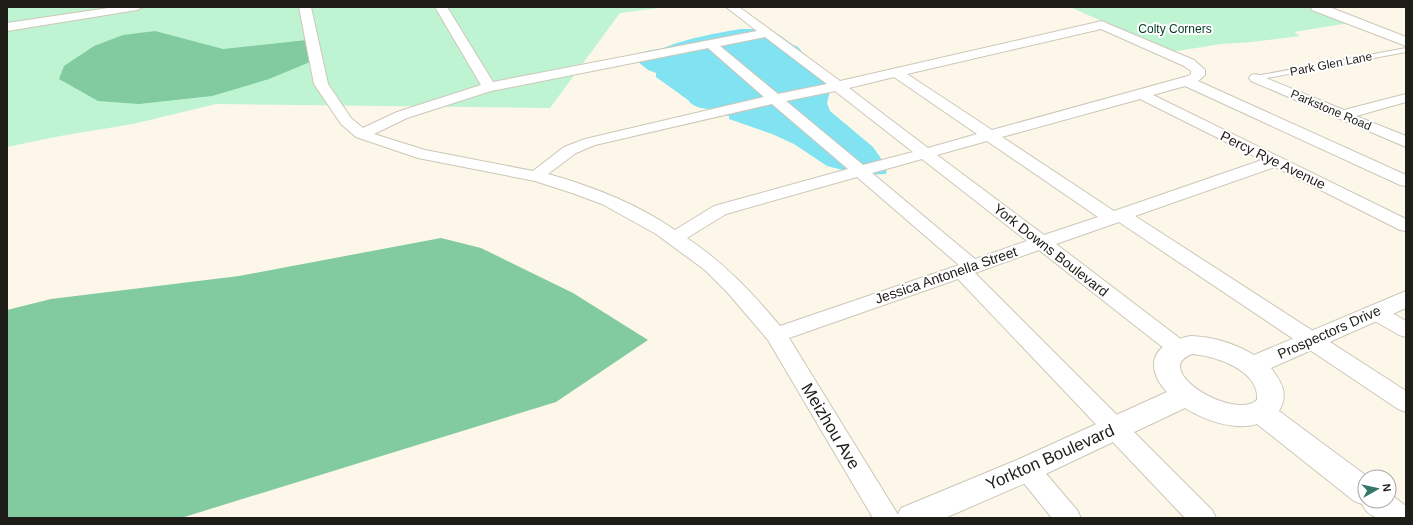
<svg xmlns="http://www.w3.org/2000/svg" width="1413" height="525" font-family="Helvetica,sans-serif">
<rect width="100%" height="100%" fill="#fcf7e8"/>
<!-- green -->
<g fill="#bff4d3">
<path d="M7 7H667L620 13 550 108 216 104 133 124 60 136 7 147Z"/>
<path d="M1070 7H1309L1349 23 1294 32 1300 36 1252 42 1221 44 1171 52Z"/>
</g>
<!-- forest -->
<g fill="#82ca9f">
<path d="M155 31 223 49 316 39 322 57 269 79 212 96 139 104 98 101 59 79 64 66 94 46 123 35Z"/>
<path d="M441 238 481 248 573 293 648 340 556 402 181 518H7V310L51 299 239 276Z"/>
</g>
<!-- water -->
<path fill="#81e3f1" d="M741 29C754 29 768 28 779 35 786 39 790 44 798 47L831 87 827 103 830 111 873 147 887 167 886 174 862 175 827 166 794 144 772 134 732 120 729 119V116L715 113 713 109C704 109 693 108 688 100L656 77V73L648 70 637 61C638 56 640 53 644 52 651 49 659 50 666 47 688 38 717 33 741 29Z"/>
<g fill="none" stroke-linecap="round" stroke-linejoin="round">
<!-- service casing -->
<g stroke="#ccc7b8" stroke-width="2">
<path id="service" d="M1406 48V52L1256 80 1253 78 1256 76Z"/>
</g>
<!-- minor casing -->
<g stroke="#ccc7b8" stroke-width="2">
<g id="minor">
<path d="M115 7H143L137 10 7 31V23Z"/>
<path d="M299 7H311L328 84 351 118 363 128 397 112 481 85 435 7H447L493 82 757 31 726 7H739L840 81 1102 21 1106 23 1194 60 1205 70V75L1198 81 1406 175V186L1400 185 1185 86 1153 95 1406 219V231L1400 230 1275 167 1135 216 1406 391V412L1398 409 1119 222 1056 244 1186 343 1189 348 1186 353 1178 356 1170 353 1039 250 975 273 1212 510 1216 518H1185L958 279 789 338 900 518H873L768 340 727 292 705 270 656 234 602 204 572 193 535 181 418 158 356 137 341 124 314 84ZM1101 29 1184 66 1191 71V74L1188 76 992 130 907 74ZM765 37 827 84 778 94 720 46ZM708 48 764 97 585 139 564 147 533 171 425 150 374 134 407 118 491 91ZM894 77 977 134 928 148 849 88ZM835 91 913 152 863 165 786 101ZM1140 99 1262 160 1114 211 1002 137ZM772 104 848 169 714 206 675 230C637 204 592 186 548 174L576 153 595 145ZM987 141 1098 217 1044 235 937 155ZM922 159 1027 241 975 259 872 173ZM857 177 959 265 780 326C753 293 723 262 687 238L726 214Z"/>
<path d="M1256 74 1344 110 1406 94V102L1356 116 1406 136V147L1251 81 1249 78 1251 75Z"/>
<path d="M1375 305 1382 307 1406 321V337L1399 335 1368 317 1365 312 1368 307Z"/>
<path d="M1027 458 1036 462 1077 510 1081 518H1052L1018 476 1014 469 1018 462Z"/>
</g>
</g>
<!-- tertiary casing -->
<g stroke="#ccc7b8" stroke-width="2">
<g id="tertiary">
<path d="M1311 7H1329L1406 37V46L1312 10Z"/>
<path d="M1406 291V308L1271 368C1282 383 1289 394 1279 411L1368 477H1365V501H1389V493L1406 506V518C1388 518 1371 523 1362 504L1354 501 1257 424C1234 431 1204 420 1185 408L1037 478 945 518H896L901 508 1017 460 1167 392C1150 374 1147 351 1174 341 1180 339 1186 336 1192 336 1214 337 1236 344 1254 355ZM1192 354C1215 356 1260 370 1257 400 1234 421 1149 370 1192 354Z"/>
</g>
</g>
<!-- service -->
<use href="#service" fill="#fff" fill-rule="evenodd"/>
<!-- minor -->
<use href="#minor" fill="#fff" fill-rule="evenodd"/>
<!-- tertiary -->
<use href="#tertiary" fill="#fff" fill-rule="evenodd"/>
</g>
<g text-anchor="middle" stroke-width="4" stroke-linejoin="round" paint-order="stroke">
<!-- far-park labels -->
<g font-size="12" fill="#003c22" stroke="#fff">
<text x="1175" y="33">Colty Corners</text>
</g>
<!-- far-street labels -->
<g font-size="12" fill="#1f1d18" stroke="#fff">
<text transform="translate(1331 64) rotate(-11)" y="4">Park Glen Lane</text>
<text transform="translate(1331 110) rotate(23)" y="4">Parkstone Road</text>
</g>
<!-- street labels -->
<g font-size="14" fill="#1f1d18" stroke="#fff">
<text transform="translate(1273 160) rotate(26)" y="5">Percy Rye Avenue</text>
<text transform="translate(1051 250) rotate(38)" y="5">York Downs Boulevard</text>
<text transform="translate(946 275) rotate(-19)" y="5">Jessica Antonella Street</text>
<text transform="translate(1329 332) rotate(-24)" y="5">Prospectors Drive</text>
</g>
<!-- near-street labels -->
<g font-size="17" fill="#1f1d18" stroke="#fff">
<text transform="translate(831 426) rotate(59)" y="6">Meizhou Ave</text>
<text transform="translate(1050 457) rotate(-24)" y="6">Yorkton Boulevard</text>
</g>
</g>
<!-- border -->
<rect width="1413" height="525" fill="none" stroke="#1f1d18" stroke-width="16"/>
<!-- north arrow -->
<g transform="translate(1377 489) rotate(82)"><circle r="19" fill="#ffffff" stroke="#a5a5a3"/>
<path d="M0-3L7 15L0 10L-7 15Z" fill="#35786a"/>
<text y="-6" font-size="11" font-weight="bold" text-anchor="middle" fill="#1f1d18">N</text>
</g>
</svg>
